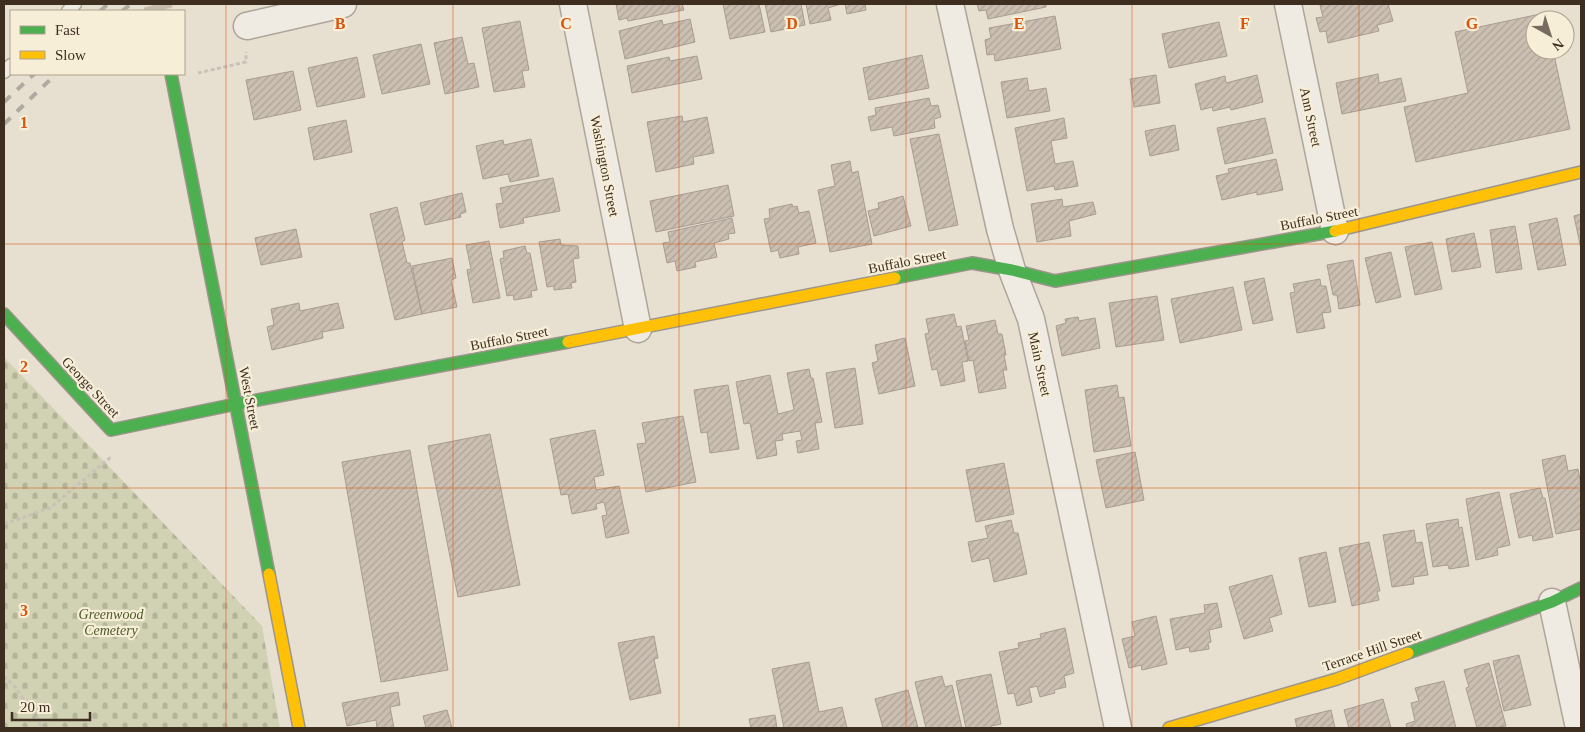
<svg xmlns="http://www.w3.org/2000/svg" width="1585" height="732" font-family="'Times New Roman',serif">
<defs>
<pattern id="cemetery-stones" width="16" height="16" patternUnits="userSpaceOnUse" patternTransform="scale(1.25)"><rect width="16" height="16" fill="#d1d1b3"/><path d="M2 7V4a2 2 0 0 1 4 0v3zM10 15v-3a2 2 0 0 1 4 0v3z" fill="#b4b49a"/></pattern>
<pattern id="building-hatch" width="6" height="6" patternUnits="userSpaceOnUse" patternTransform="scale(1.25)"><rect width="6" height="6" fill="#cbbfb2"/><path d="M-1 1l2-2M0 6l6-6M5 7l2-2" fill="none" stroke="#afa499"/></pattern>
</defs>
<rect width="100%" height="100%" fill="#e7e0d1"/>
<!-- cemetery -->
<path fill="url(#cemetery-stones)" d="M4 357 262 626 280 728H4Z"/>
<!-- building -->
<g fill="url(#building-hatch)" stroke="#a89c90">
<path d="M616 4H682L684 10 628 21 627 18 619 20Z"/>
<path d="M723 4H759L765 32 730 39Z"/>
<path d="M765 4H801L805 25 771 32Z"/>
<path d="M806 4H841L828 8 831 20 810 24Z"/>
<path d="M845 4H865L866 10 847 14Z"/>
<path d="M977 4H1046V7L988 19 986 10 979 11Z"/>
<path d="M1326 4H1388L1393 21 1377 25 1379 31 1328 43 1326 31 1320 32 1316 18 1323 17 1320 5Z"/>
<path d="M1545 13 1546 20H1535V50H1553L1570 129 1416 162 1404 107 1468 93 1455 32Z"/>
<path d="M1055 16 1061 49 995 61 994 54 987 55 985 40 991 38 989 28Z"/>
<path d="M690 19 695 42 625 59 619 31 662 20 663 25Z"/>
<path d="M520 21 529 70 522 71 525 87 494 92 482 28Z"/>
<path d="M1219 22 1227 56 1169 68 1162 34Z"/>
<path d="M462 37 468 64 474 63 479 87 445 94 434 43Z"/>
<path d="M421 44 430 84 382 94 373 55Z"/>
<path d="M922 55 929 88 869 100 863 68Z"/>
<path d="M697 56 702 79 632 93 627 66 669 57 670 61Z"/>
<path d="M357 57 365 97 317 107 308 68Z"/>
<path d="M293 71 301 110 254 120 246 80Z"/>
<path d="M1378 74 1379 83 1401 78 1406 101 1342 114 1336 83Z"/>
<path d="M1156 75 1160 103 1134 107 1130 79Z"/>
<path d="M1257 75 1263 102 1231 110 1230 107 1213 111 1212 107 1201 110 1195 84 1225 76 1226 83Z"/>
<path d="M1027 78 1029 91 1046 88 1050 111 1007 118 1001 82Z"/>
<path d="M929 98 931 106 938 105 941 117 934 119 935 128 894 136 892 127 871 131 868 117 876 115 875 108Z"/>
<path d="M682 116 683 122 707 117 714 153 693 157 694 164 656 172 647 122Z"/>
<path d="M1064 118 1067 138 1051 141 1055 164 1073 161 1078 186 1055 190 1054 186 1027 191 1015 128Z"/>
<path d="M1265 118 1273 153 1225 164 1217 128Z"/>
<path d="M346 120 352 152 314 160 308 128Z"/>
<path d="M1175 125 1179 150 1150 156 1145 131Z"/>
<path d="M939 134 958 225 929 231 910 139Z"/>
<path d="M531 139 539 176 510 182 508 174 483 179 476 146 503 140 504 145Z"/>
<path d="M1276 159 1283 190 1257 195V192L1222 200 1216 176 1229 173 1228 169Z"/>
<path d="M850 161 852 173 858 171 872 244 830 252 818 190 835 186 831 165Z"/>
<path d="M553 178 560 211 523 218 524 223 500 228 496 204 503 203 500 188Z"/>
<path d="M728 185 734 216 656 232 650 201Z"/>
<path d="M462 193 466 212 460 214 461 217 425 225 420 203Z"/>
<path d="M903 196 911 226 874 236 868 211 879 208 878 203Z"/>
<path d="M1062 199 1063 207 1093 202 1096 214 1069 221 1071 236 1037 242 1031 204Z"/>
<path d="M792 204 793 207 797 206 799 213 809 211 816 243 798 247 799 254 780 258 778 250 771 252 764 219 770 218 769 209Z"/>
<path d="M397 207 405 240 402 242 407 263H410L422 314 395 320 370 214Z"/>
<path d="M1581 214V249L1574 216Z"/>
<path d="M732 218 735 233 728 234 729 239 714 243 717 257 695 262 696 267 677 271 675 261 667 263 663 243 670 242 668 232Z"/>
<path d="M1557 218 1566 265 1538 270 1529 224Z"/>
<path d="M1515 226 1522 269 1496 273 1490 230Z"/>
<path d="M296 229 302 257 261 265 255 238Z"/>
<path d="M1474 233 1481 267 1452 272 1446 239Z"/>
<path d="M560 239 561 245 578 246 579 258 573 259 576 282 571 283 572 288 554 290V286L547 287 539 242Z"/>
<path d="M489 241 500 298 473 303 467 270 471 269 466 245Z"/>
<path d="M1432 242 1442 289 1415 295 1405 247Z"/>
<path d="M525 246 527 253H530L537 290 531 291 532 297 514 300 513 295 507 296 500 259 504 258 503 251Z"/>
<path d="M1391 252 1401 297 1376 303 1365 258Z"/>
<path d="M452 258 456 278 451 280 457 307 422 314 412 266Z"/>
<path d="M1353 260 1360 305 1339 309 1337 295H1333L1327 265Z"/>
<path d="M1264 278 1273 320 1253 324 1244 282Z"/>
<path d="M1320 279 1321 286H1326L1331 312 1322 313 1325 328 1297 333 1290 293 1295 292 1293 284Z"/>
<path d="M1233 287 1242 330 1180 343 1171 299Z"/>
<path d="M1157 296 1164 340 1116 347 1109 303Z"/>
<path d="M299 303 300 311 338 303 344 328 322 332 323 338 272 350 267 327 274 325 271 309Z"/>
<path d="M954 314 957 327 961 326 968 361 962 362 965 381 941 386 937 369 932 370 925 334 929 333 926 319Z"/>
<path d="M1078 317 1079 321 1095 318 1100 348 1062 356 1056 326 1066 323 1065 319Z"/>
<path d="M995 320 998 334H1002L1006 355H1004L1007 370H1003L1006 388 979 393 973 360 969 361 965 341 969 340 966 326Z"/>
<path d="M905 338 915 386 879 394 872 363 878 361 875 345Z"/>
<path d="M855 368 863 424 835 428 826 373Z"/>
<path d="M809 369 811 378H813L822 422 815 423 819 449 798 453 796 441 802 440 800 431 782 434 783 440 775 441 777 455 757 459 750 423 744 424 736 382 770 375 778 414 794 410 787 373Z"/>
<path d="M728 385 739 449 710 453 707 432 701 433 694 390Z"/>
<path d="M1117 385 1119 398 1124 397 1131 446 1094 452 1085 390Z"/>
<path d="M683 416 696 482 646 492 637 444 646 443 642 423Z"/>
<path d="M595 430 604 475 594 477 596 490 619 486 629 533 606 538 602 516 607 515 604 502 596 504 597 509 572 514 568 494 561 495 550 439Z"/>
<path d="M490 434 520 585 458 597 428 446Z"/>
<path d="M410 450 448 670 381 682 342 462Z"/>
<path d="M1135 452 1144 500 1106 508 1096 460Z"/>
<path d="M1565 455 1568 471 1578 469 1581 485V529L1556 534 1542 460Z"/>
<path d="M1004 463 1014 514 976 522 966 470Z"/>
<path d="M1540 488 1543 498H1545L1553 537 1533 541 1532 535 1519 538 1510 494Z"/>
<path d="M1499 492 1510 545 1497 548 1498 555 1476 560 1466 499Z"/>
<path d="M1458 519 1459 528 1462 527 1469 566 1449 569 1448 565 1433 567 1426 524Z"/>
<path d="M1011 520 1014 533H1018L1027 574 994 582 989 558 972 562 968 542 988 538 985 526Z"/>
<path d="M1414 530 1416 543 1422 542 1428 575 1413 577 1414 584 1392 587 1383 535Z"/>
<path d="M1369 542 1380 591H1377L1379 600 1352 606 1339 548Z"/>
<path d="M1326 552 1336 602 1309 607 1299 558Z"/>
<path d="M1272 575 1282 614 1269 618 1273 631 1244 639 1229 587Z"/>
<path d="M1217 603 1222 627 1209 630 1211 642 1208 643 1209 649 1190 652 1189 647 1176 650 1170 619 1205 613 1204 605Z"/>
<path d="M1156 616 1167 664 1142 670 1141 665 1129 668 1122 639 1135 636 1132 622Z"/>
<path d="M1065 628 1074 673 1064 676 1066 687 1054 690 1055 693 1040 697 1037 686 1029 688 1032 702 1017 706 1014 693 1008 694 999 652 1019 648 1018 643 1041 638 1040 634Z"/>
<path d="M654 636 658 658 654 659 661 693 630 700 618 643Z"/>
<path d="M1519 655 1531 705 1504 711 1493 661Z"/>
<path d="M809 662 819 712 842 707 847 728H784L772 669Z"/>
<path d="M1489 663 1506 726 1495 728H1477L1466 688 1469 687 1464 670Z"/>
<path d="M991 674 1001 724 991 726V728H966L956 681Z"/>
<path d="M942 676 945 687 952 685 962 728H926L915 682Z"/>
<path d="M1444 681 1456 728H1407L1406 724 1415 721 1411 703 1419 701 1415 688Z"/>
<path d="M908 690 918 728H883L875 699Z"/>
<path d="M398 692 400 705 390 707 394 728H377L376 720 347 726 342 703Z"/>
<path d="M1383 699 1391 728H1349L1344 710Z"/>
<path d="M447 710 452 728H426L423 716Z"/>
<path d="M1331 710 1335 728H1297L1295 719Z"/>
<path d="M775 715 777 728H751L749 719Z"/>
</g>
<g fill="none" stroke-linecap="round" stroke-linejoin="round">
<!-- secondary-tunnel -->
<path stroke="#c5bcae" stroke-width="28" stroke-dasharray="28 14" stroke-linecap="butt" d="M157 4 159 11"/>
<!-- lane casing -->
<g stroke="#ada599" stroke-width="15">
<g id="lane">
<path d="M68 11 75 4"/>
<path d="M4 72 11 65"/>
</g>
</g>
<!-- street casing -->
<g stroke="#ada599" stroke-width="29">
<g id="street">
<path d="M573 4 638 329"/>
<path d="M950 4 1000 229 1012 270 1031 319 1118 728"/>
<path d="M1288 4 1335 231"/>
<path d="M247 26 343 4"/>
<path d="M1552 602 1579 728"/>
</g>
</g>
<!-- fast casing -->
<g stroke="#9c958a" stroke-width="14">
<g id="fast">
<path d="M171 74 269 574"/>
<path d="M895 278 972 263 1012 270 1055 281 1335 231"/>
<path d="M4 314 111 430 236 404 568 342"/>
<path d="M1408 653 1552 602 1581 588"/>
</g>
</g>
<!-- slow casing -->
<g stroke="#9c958a" stroke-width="14">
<g id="slow">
<path d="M1335 231 1581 172"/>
<path d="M568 342 895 278"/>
<path d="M269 574 299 728"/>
<path d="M1169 728 1337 679 1408 653"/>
</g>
</g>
<!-- path -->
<g stroke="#c8c2b9" stroke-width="3" stroke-dasharray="4 2.5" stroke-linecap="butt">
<path d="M198 73 246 62V52"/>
<path d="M4 524 50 508 111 457"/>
<path d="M4 676 16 688 43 728"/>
</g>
<!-- lane -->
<use href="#lane" stroke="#efebe3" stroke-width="12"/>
<!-- street -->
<use href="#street" stroke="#efebe3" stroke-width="26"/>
<!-- fast -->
<use href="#fast" stroke="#4caf50" stroke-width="11"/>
<!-- slow -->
<use href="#slow" stroke="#ffc107" stroke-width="11"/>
<!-- rail -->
<g stroke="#afaaa2" stroke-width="4" stroke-dasharray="9 9" stroke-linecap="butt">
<path d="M100 11 108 4"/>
<path d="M122 11 131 4"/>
<path d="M4 102 34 74"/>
<path d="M4 124 56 74"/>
</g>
</g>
<!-- grid -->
<path fill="none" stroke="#d7550e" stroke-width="1" stroke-opacity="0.55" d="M226 4V728M453 4V728M679 4V728M906 4V728M1132 4V728M1359 4V728M4 244H1581M4 488H1581"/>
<g text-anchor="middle" stroke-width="4.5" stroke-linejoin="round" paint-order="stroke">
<!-- street labels -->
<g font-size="14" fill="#3d2e20" stroke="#f7eed8">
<text transform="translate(1311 117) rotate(78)" y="5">Ann Street</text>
<text transform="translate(605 166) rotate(79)" y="5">Washington Street</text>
<text transform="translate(1319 218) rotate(-11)" y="5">Buffalo Street</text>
<text transform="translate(907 261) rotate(-11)" y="5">Buffalo Street</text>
<text transform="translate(509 338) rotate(-11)" y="5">Buffalo Street</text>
<text transform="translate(1040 364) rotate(78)" y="5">Main Street</text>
<text transform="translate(91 387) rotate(47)" y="5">George Street</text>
<text transform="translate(250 398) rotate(79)" y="5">West Street</text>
<text transform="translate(1372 650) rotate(-19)" y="5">Terrace Hill Street</text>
</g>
<!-- park labels -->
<g font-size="14" font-style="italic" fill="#4d5a26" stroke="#f7eed8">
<text x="111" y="619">Greenwood<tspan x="111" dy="16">Cemetery</tspan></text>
</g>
</g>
<g font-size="16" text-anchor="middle" font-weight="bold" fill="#d7550e" stroke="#f7eed8" stroke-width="4.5" stroke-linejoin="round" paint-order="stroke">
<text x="340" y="29">B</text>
<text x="566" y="29">C</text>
<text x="792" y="29">D</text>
<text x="1019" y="29">E</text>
<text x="1245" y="29">F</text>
<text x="1472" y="29">G</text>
<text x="24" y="128">1</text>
<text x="24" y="372">2</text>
<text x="24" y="616">3</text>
</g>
<!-- border -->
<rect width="1585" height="732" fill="none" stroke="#3d2e20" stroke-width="10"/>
<!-- legend -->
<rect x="10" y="10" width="175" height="65" fill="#f7eed8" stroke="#ada18e"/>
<rect x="20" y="26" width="25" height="8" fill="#4caf50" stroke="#ada18e"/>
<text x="55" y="35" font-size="15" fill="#3d2e20">Fast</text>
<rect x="20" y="51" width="25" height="8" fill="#ffc107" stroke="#ada18e"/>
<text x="55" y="60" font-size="15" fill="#3d2e20">Slow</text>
<!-- north arrow -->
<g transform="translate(1550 35) rotate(141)"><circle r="24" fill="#f7eed8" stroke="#ada18e"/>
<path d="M0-4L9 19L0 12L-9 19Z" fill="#786c5e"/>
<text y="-8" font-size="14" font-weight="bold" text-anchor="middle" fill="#3d2e20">N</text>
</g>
<!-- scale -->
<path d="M12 712v8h78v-8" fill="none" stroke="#3d2e20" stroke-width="2.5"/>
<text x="20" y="712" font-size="15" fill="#3d2e20" stroke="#f7eed8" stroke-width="4" paint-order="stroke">20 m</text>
</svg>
